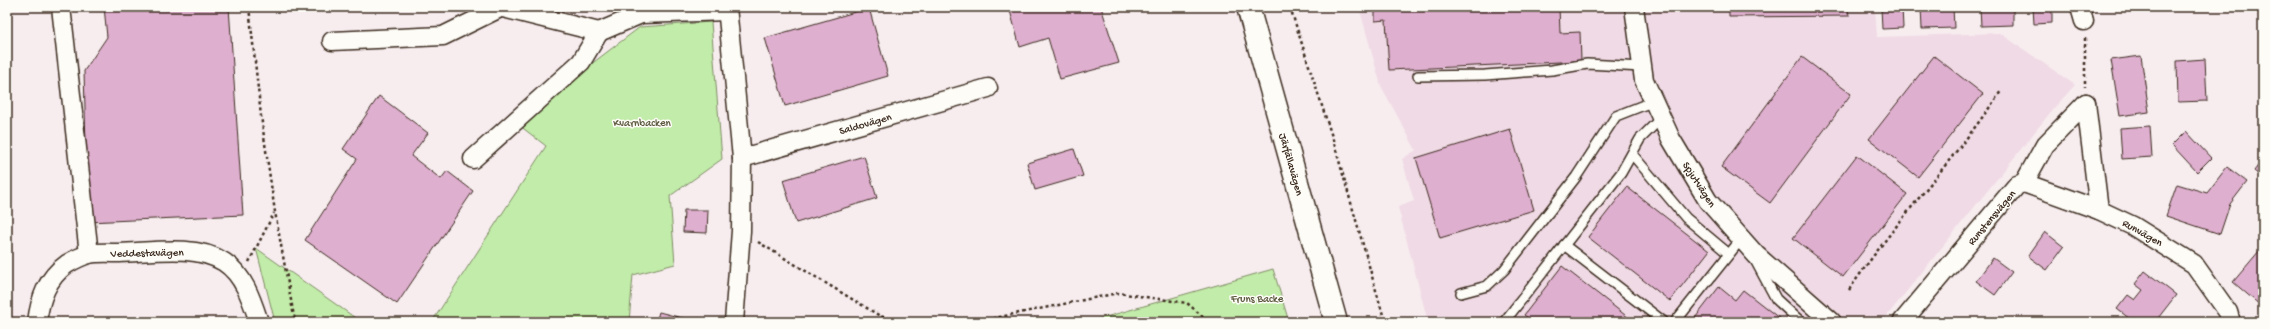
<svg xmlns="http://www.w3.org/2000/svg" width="2270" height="329" font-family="'Gochi Hand',sans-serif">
<rect width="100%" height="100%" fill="#f7edef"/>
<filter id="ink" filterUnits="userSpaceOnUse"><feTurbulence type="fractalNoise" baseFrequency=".025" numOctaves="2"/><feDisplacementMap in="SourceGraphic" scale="8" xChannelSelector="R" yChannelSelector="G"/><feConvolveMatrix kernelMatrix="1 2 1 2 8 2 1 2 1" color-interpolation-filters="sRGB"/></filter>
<g filter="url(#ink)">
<!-- built -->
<path fill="#f0dae5" d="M1359 7H1875L1877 37 2000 33 2075 85 2054 108 1882 322H1428L1398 207 1414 201 1402 159 1416 150 1381 86Z"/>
<!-- green -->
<g fill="#c2eca9" stroke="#7e8b64">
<path d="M711 22 722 159 670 196 675 264 633 275 629 322H432L546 146 515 122 640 27Z"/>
<path d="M256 248 361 322H275Z"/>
<path d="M1273 269 1289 322H1088Z"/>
</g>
<!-- building -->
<g fill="#dfafcf" stroke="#3b2a1e">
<path d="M104 7H229L243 215 88 222 84 71 107 37Z"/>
<path d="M1009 7H1101L1119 63 1060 79 1048 38 1020 47Z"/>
<path d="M1375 7H1559L1560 33 1580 32 1581 61 1389 70 1386 20 1375 21Z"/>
<path d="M1729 7H1848L1849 16 1729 17Z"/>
<path d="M1881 7H1902L1903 28 1882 29Z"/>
<path d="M1921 7H1953L1954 28 1922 29Z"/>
<path d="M1980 7H2013V25L1981 26Z"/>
<path d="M2033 7H2052V23L2034 24Z"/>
<path d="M869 8 888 76 785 106 765 38Z"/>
<path d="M1934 56 1983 94 1918 177 1869 139Z"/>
<path d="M2141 56 2149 112 2120 116 2111 60Z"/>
<path d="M1802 57 1851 94 1770 203 1721 167Z"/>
<path d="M2205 59 2207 101 2178 102 2177 61Z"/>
<path d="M379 96 428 133 411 156 441 179 447 171 473 191 397 304 305 240 357 159 343 149Z"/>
<path d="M2150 126 2152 157 2122 159 2120 128Z"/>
<path d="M1510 129 1534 210 1440 238 1416 158Z"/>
<path d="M2186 131 2211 158 2197 172 2172 145Z"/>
<path d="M1074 149 1083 176 1035 190 1027 163Z"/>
<path d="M1857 155 1907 194 1843 277 1793 238Z"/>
<path d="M864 156 877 198 796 223 783 180Z"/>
<path d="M2263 159V178L2254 171Z"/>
<path d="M2227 167 2247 182 2230 204 2220 234 2166 216 2177 184 2207 193Z"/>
<path d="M1627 187 1709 251 1670 301 1588 237Z"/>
<path d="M684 210H708L707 233 683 232Z"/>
<path d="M2045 232 2064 247 2047 270 2028 256Z"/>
<path d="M2260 250 2263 253V303L2261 306 2233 282Z"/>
<path d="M1993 258 2012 272 1995 295 1976 281Z"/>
<path d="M1562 266 1634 322H1533L1524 315Z"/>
<path d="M2145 271 2176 295 2155 322H2134L2117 309 2128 295 2135 300 2143 290 2135 284Z"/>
<path d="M1719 287 1735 300 1743 290 1784 322H1692Z"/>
<path d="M659 312 686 319V322H656Z"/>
</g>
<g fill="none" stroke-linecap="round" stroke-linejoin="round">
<!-- lane casing -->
<g stroke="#3b2a1e" stroke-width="12">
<g id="lane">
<path d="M1418 76 1485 75 1552 70 1587 64 1642 67"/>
<path d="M1632 154 1686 218 1729 254"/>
<path d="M1564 245 1664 322"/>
<path d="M1755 260 1776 299 1801 322"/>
<path d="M1461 293 1487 286 1504 270 1576 177 1616 116 1654 101"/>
<path d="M1504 322 1621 173 1640 139 1661 118"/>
<path d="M1675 322 1742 238"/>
</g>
</g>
<!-- street casing -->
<g stroke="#3b2a1e" stroke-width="21">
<g id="street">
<path d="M61 7 89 254"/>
<path d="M499 7 599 32"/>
<path d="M727 7 742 158 741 231 734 322"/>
<path d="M1634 7 1644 80 1671 139 1708 201 1756 255 1832 322"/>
<path d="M2080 7 2084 21"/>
<path d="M599 32 641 14 727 11"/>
<path d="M332 41 443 36 500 8"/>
<path d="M2086 103 2099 210"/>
<path d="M742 158 988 88"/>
<path d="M473 159 581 62 599 32"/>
<path d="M2024 183 2099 210 2133 226 2194 264 2228 312 2231 322"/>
<path d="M37 322C40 299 47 278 67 264 72 261 82 256 89 254 98 252 110 253 120 253 152 252 196 244 224 262 244 275 252 301 259 322"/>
<path d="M1902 322 2017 185 2024 183 2045 145 2086 103"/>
</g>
</g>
<!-- secondary casing -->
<g stroke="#3b2a1e" stroke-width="25">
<path id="secondary" d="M1248 7 1336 322"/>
</g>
<!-- path -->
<g stroke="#3b2a1e" stroke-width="2.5" stroke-dasharray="3 3" stroke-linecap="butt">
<path d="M249 7 261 116 275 212 295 322"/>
<path d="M1290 7 1334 143 1385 322"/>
<path d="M2085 38V87"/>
<path d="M758 242 880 316 901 322"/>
<path d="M249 262 274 213"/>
<path d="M1849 290C1896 221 1954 160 2001 91"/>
<path d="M975 322 1118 293 1187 303 1209 322"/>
</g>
<!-- lane -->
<use href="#lane" stroke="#fdfcf7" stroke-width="9"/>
<!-- street -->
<use href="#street" stroke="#fdfcf7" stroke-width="18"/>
<!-- secondary -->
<use href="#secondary" stroke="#fdfcf7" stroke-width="22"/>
</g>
</g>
<g text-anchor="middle" stroke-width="3" stroke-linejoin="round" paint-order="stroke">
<!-- park labels -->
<g font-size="11" fill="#5d5a41" stroke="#fdfcf7">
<text x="642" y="126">Kvarnbacken</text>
<text x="1257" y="302">Fruns Backe</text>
</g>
<!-- street labels -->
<g font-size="11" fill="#3b2a1e" stroke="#fdfcf7">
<text transform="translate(865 123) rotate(-16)" y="4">Saldovägen</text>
<text transform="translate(1292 164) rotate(74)" y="4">Järfällavägen</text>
<text transform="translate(1700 184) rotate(57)" y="4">Spjutvägen</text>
<text transform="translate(1991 217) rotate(-50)" y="4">Runstensvägen</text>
<text transform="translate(2143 232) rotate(29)" y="4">Runvägen</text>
<text transform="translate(147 252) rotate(-1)" y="4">Veddestavägen</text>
</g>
</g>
<!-- margin -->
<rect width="2270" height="329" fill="none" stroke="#fdfcf7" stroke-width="24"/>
<rect x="12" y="12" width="2246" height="305" fill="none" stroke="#3b2a1e" stroke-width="1.5" filter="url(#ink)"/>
</svg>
